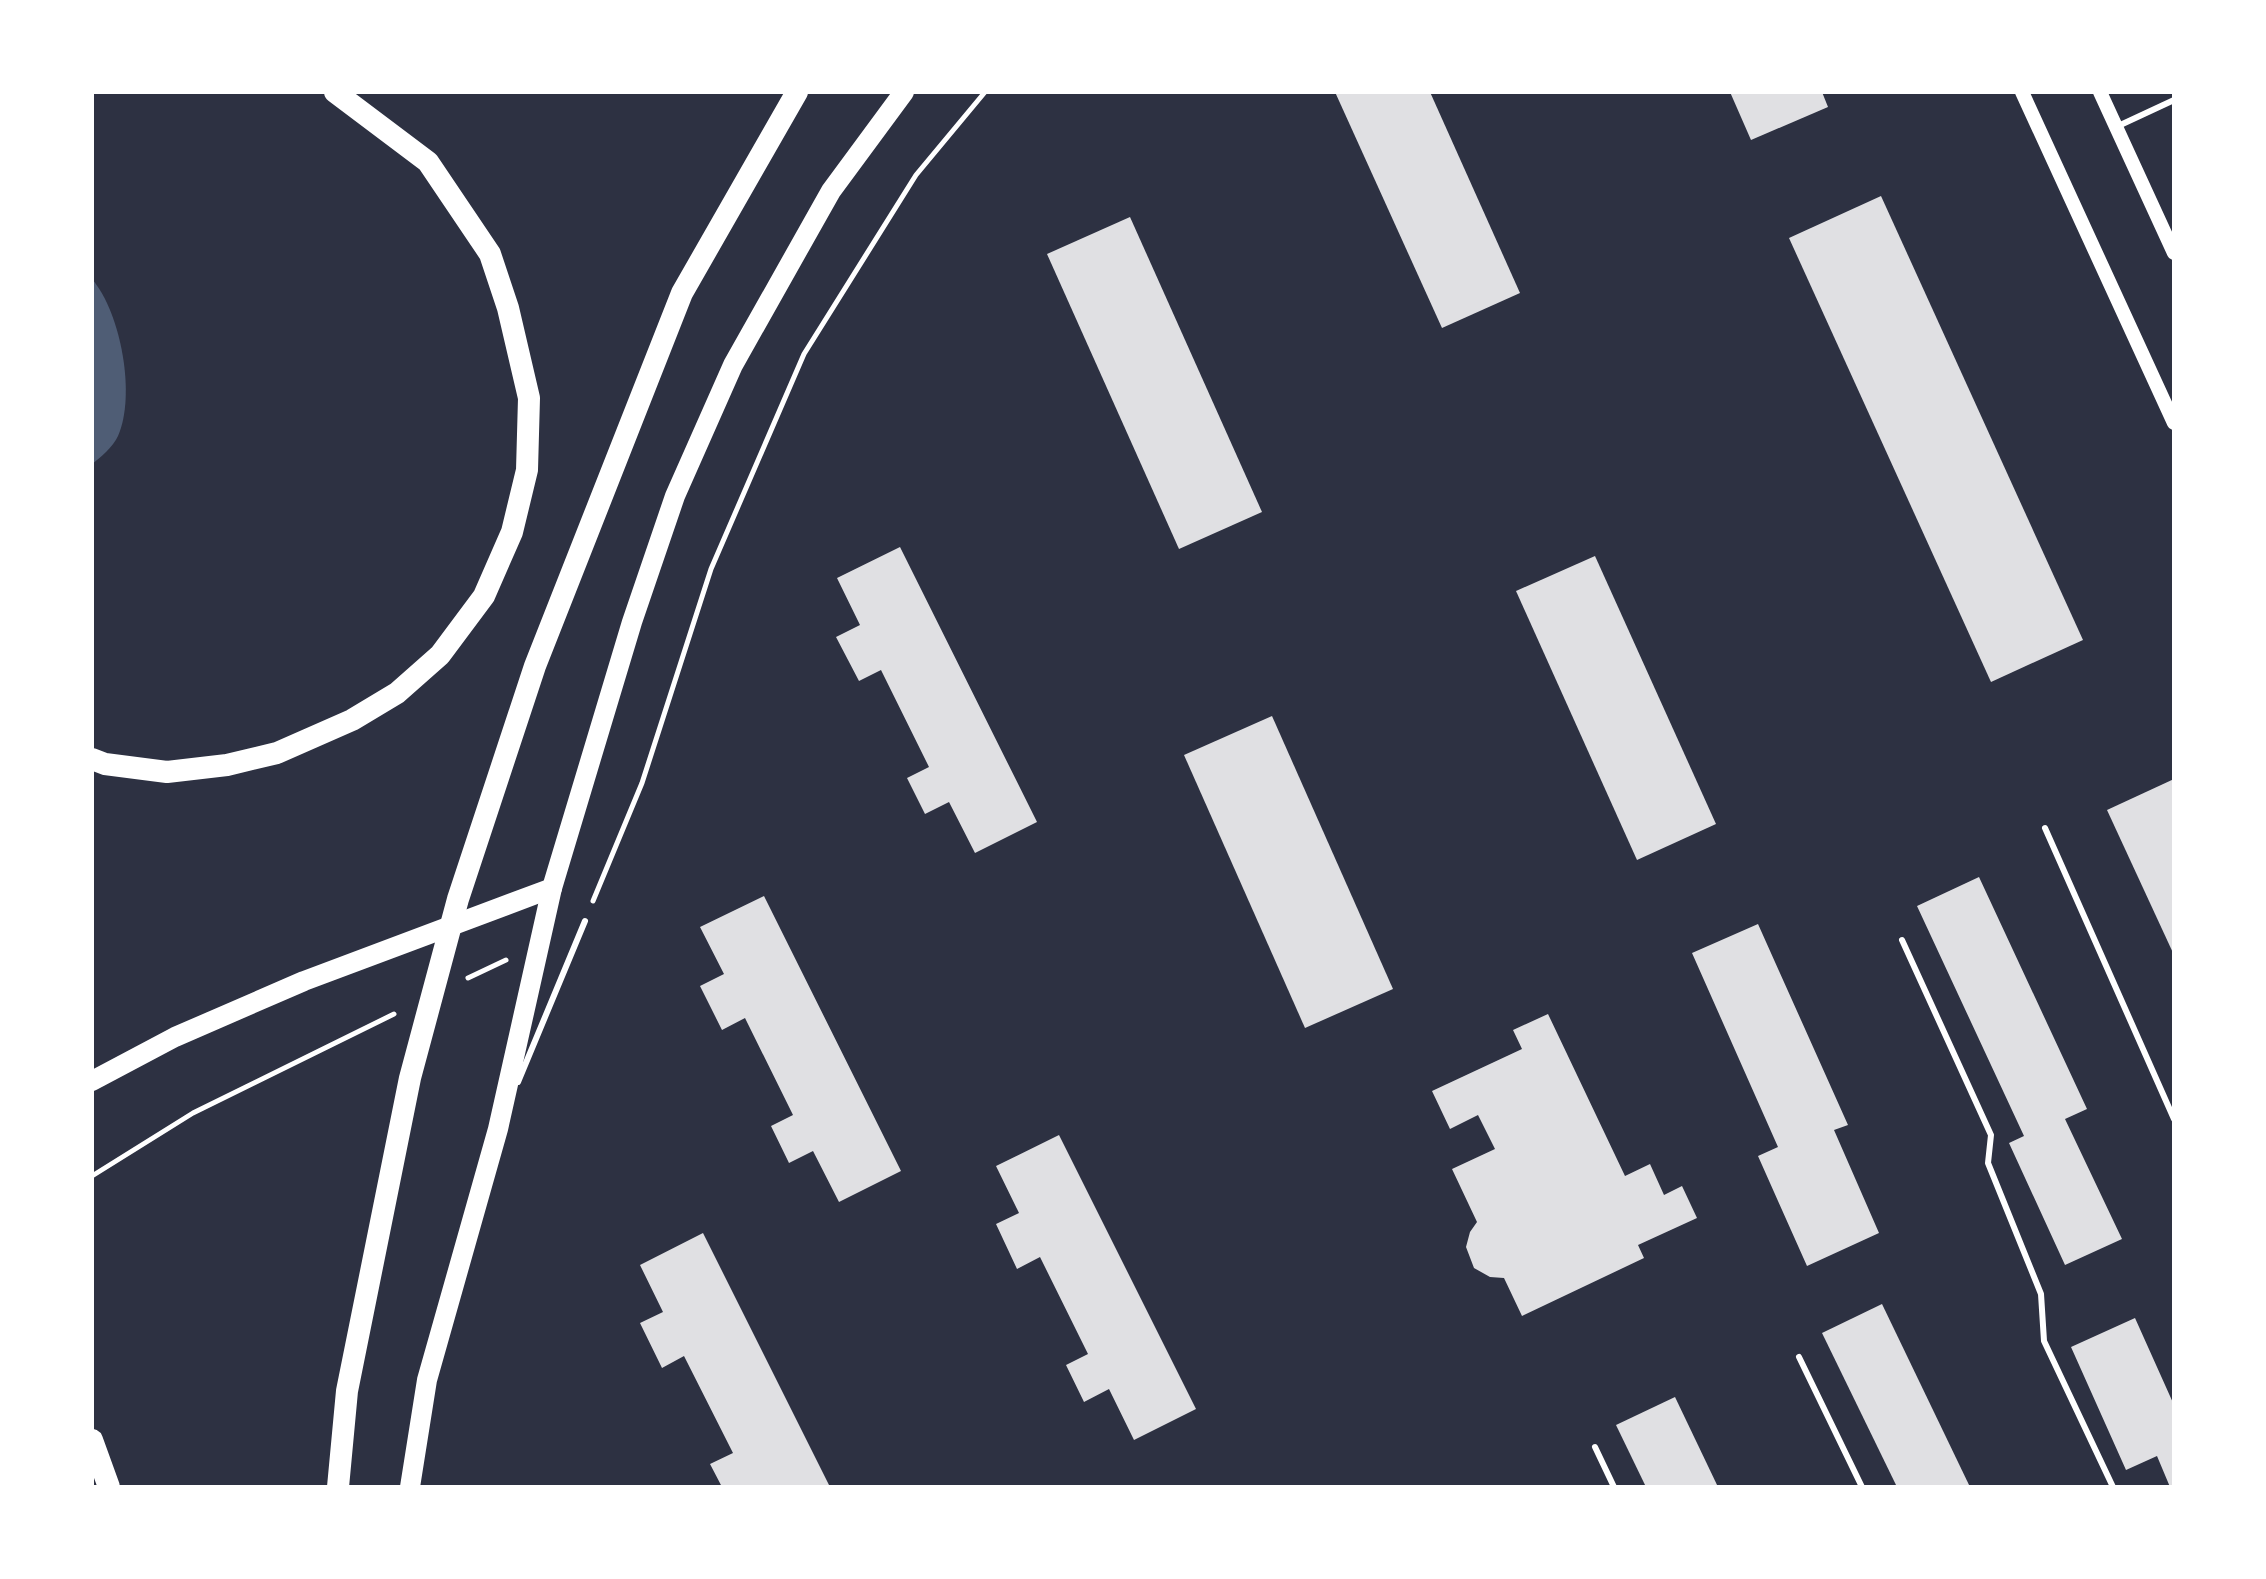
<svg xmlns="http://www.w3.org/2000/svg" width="2266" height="1579" font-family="'Public Sans',sans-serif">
<rect width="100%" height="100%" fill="#2d3142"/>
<!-- water -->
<path fill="#4f5d75" d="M92 279C121 313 136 395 118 436 113 447 101 457 92 464Z"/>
<!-- building -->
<g fill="#e0e0e3">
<path d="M1335 92H1430L1520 293 1442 328Z"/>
<path d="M1730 92H1822L1828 107 1751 140Z"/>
<path d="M1881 196 2083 640 1991 682 1789 238Z"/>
<path d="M1130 217 1262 512 1179 549 1047 254Z"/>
<path d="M900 547 1037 822 975 853 949 802 925 814 907 778 929 767 881 670 859 681 836 637 860 625 837 578Z"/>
<path d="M1595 556 1716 824 1637 860 1516 591Z"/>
<path d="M1272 716 1393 989 1305 1028 1184 755Z"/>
<path d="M2174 779V955L2107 810Z"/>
<path d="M1979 877 2087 1109 2065 1119 2122 1239 2065 1265 2009 1143 2024 1136 1917 906Z"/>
<path d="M764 896 901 1171 839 1202 813 1151 789 1163 771 1126 793 1115 745 1018 722 1030 700 986 724 974 700 927Z"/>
<path d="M1758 924 1848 1125 1834 1130 1879 1233 1807 1266 1758 1156 1778 1147 1692 953Z"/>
<path d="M1548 1014 1625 1176 1650 1164 1664 1195 1682 1186 1697 1218 1638 1245 1644 1258 1522 1316 1504 1278 1490 1277 1474 1268 1466 1247 1470 1232 1477 1222 1452 1169 1495 1149 1478 1115 1450 1129 1432 1091 1522 1049 1513 1030Z"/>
<path d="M1059 1135 1196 1409 1134 1440 1109 1389 1084 1402 1066 1365 1088 1354 1040 1257 1017 1269 996 1224 1019 1213 996 1166Z"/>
<path d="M703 1233 830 1487H722L710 1464 733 1453 684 1356 662 1368 640 1323 663 1312 640 1265Z"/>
<path d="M1882 1304 1970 1487H1897L1822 1333Z"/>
<path d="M2135 1318 2174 1405V1487H2170L2157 1456 2126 1470 2071 1347Z"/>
<path d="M1675 1397 1718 1487H1646L1616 1425Z"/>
</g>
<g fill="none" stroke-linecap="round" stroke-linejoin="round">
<!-- path -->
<g stroke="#fff" stroke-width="5">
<path d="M593 901 642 783 711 569 804 354 916 175 985 92"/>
<path d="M468 978 506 960"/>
<path d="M92 1176 193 1113 394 1014"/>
</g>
<!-- service -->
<g stroke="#fff" stroke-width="6">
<path d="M2116 127 2174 100"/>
<path d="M2045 828 2174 1119"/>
<path d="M1902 940 1991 1135 1988 1163 2041 1294 2044 1341 2113 1487"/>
<path d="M518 1082 585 921"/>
<path d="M1799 1357 1862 1487"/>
<path d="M1595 1447 1614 1487"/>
</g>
<!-- tertiary -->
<g stroke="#fff" stroke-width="14">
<path d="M2022 92 2174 423"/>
<path d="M2100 92 2174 253"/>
</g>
<!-- primary -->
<g stroke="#fff" stroke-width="20">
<path d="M92 1081 175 1037 304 981 552 888 632 622 675 496 733 365 831 191 904 92"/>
<path d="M410 1487 427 1380 498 1129 552 888"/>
</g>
<!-- trunk -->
<g stroke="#fff" stroke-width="22">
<path d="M92 759 105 764 167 772 227 765 277 753 352 720 397 693 440 655 484 596 512 532 527 470 529 398 508 308 490 254 428 162 335 92"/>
<path d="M92 1440 109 1487"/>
<path d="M338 1487 347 1391 410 1078 458 899 535 666 682 293 797 92"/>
</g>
</g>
<!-- border -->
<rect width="2266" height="1579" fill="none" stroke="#ffffff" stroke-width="188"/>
</svg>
